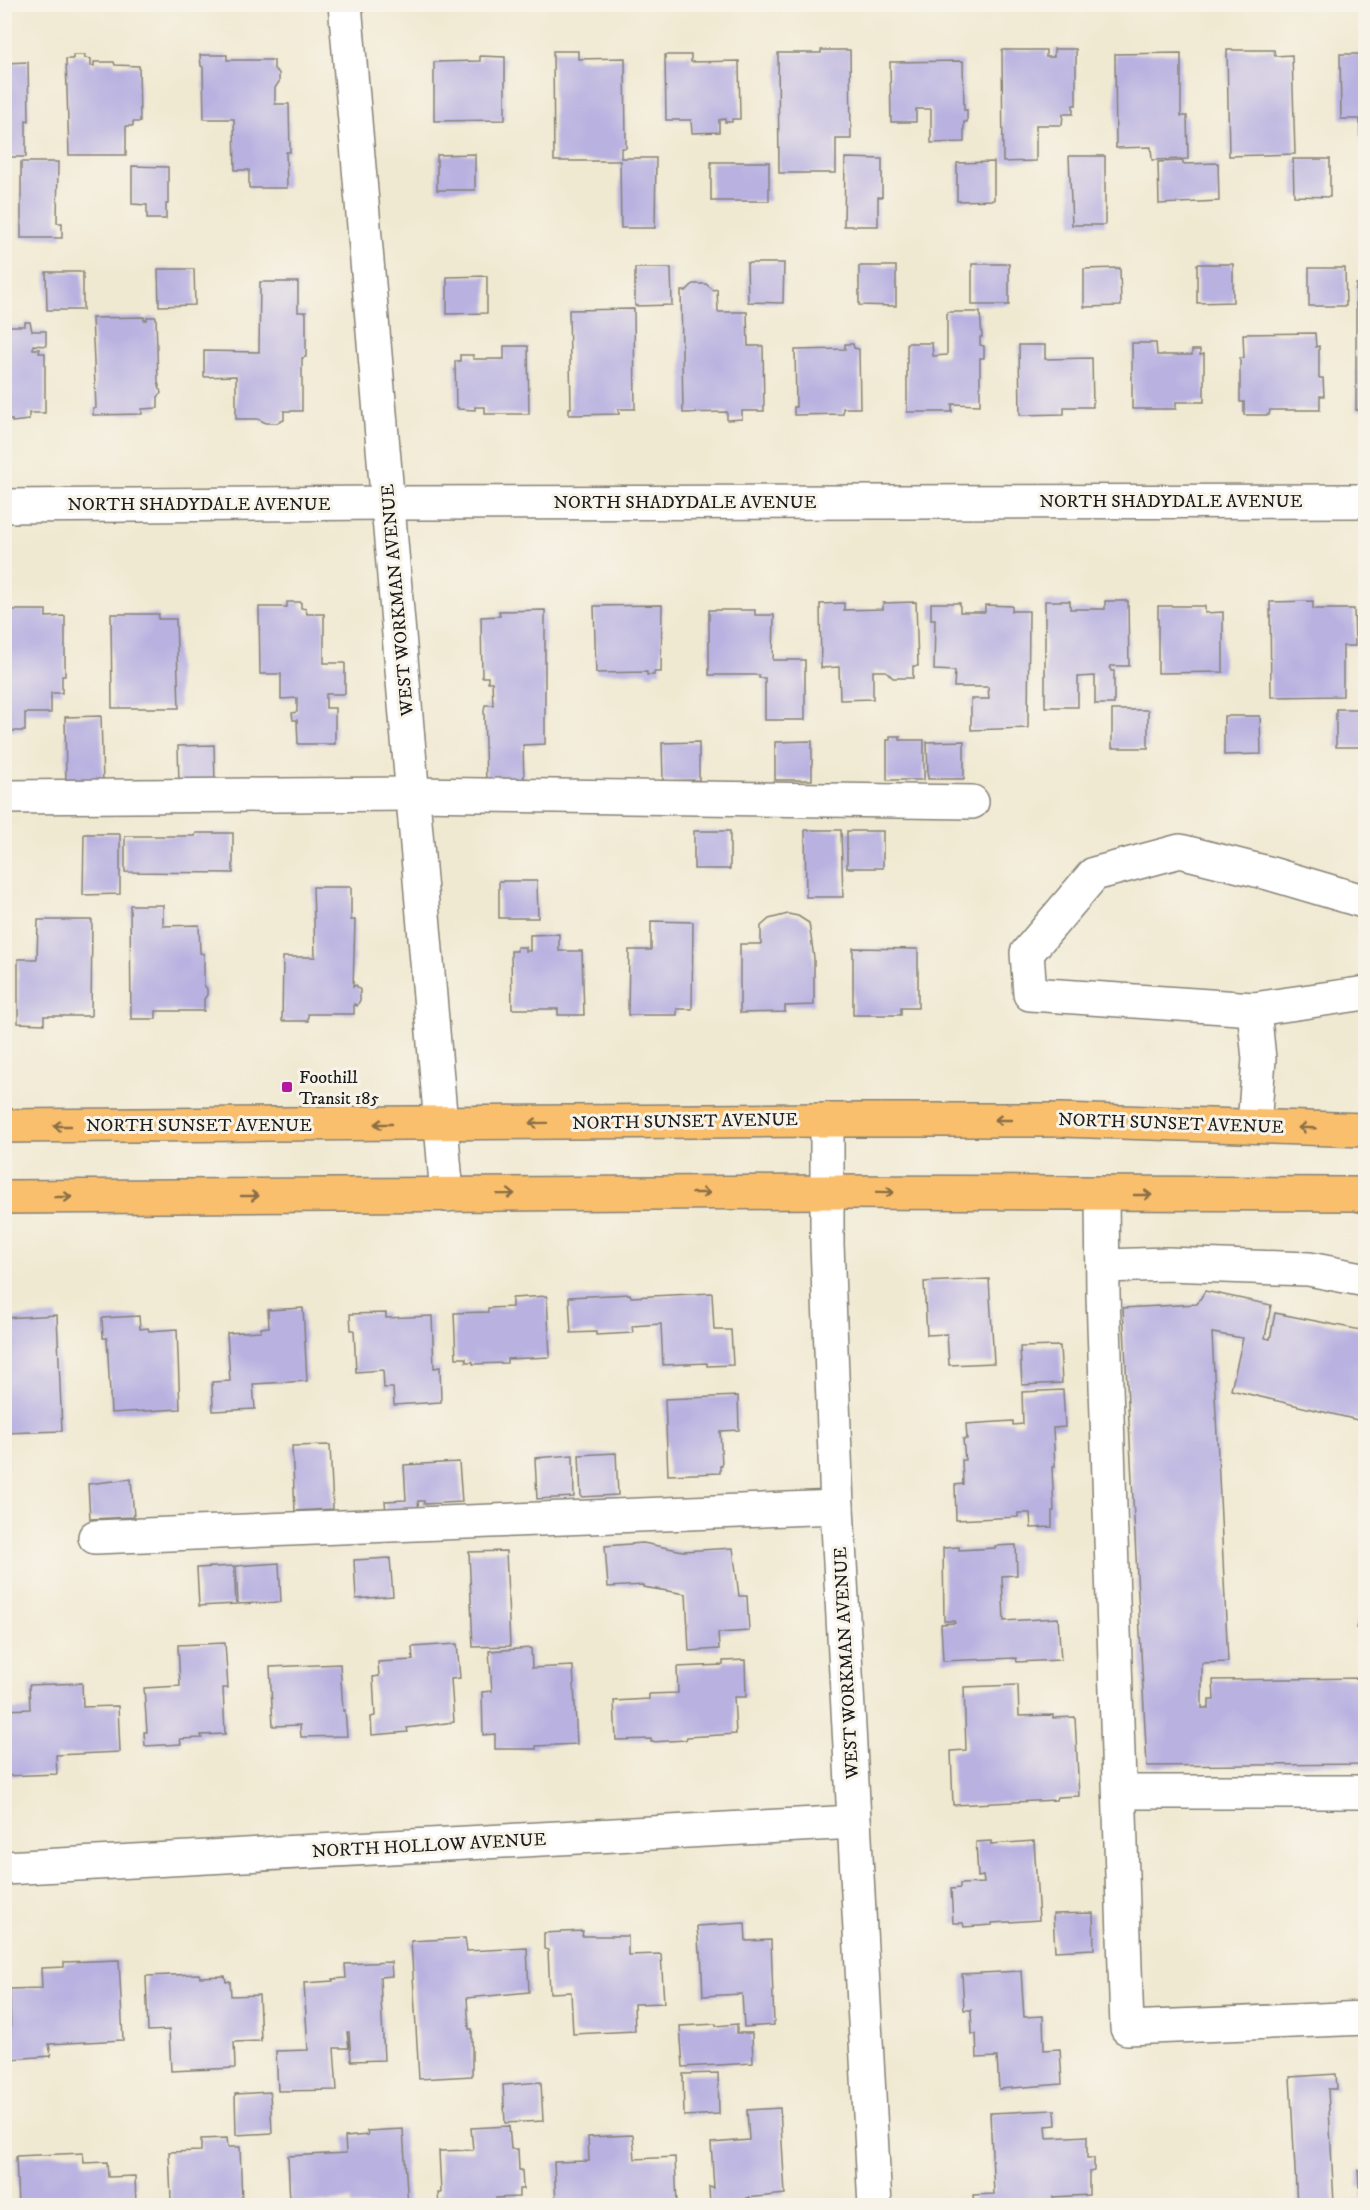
<svg xmlns="http://www.w3.org/2000/svg" width="1370" height="2210" font-family="'IM FELL DW Pica',serif">
<rect width="100%" height="100%" fill="#f7f3e8"/>
<filter id="ink" filterUnits="userSpaceOnUse"><feTurbulence type="fractalNoise" baseFrequency=".0167" numOctaves="2"/><feDisplacementMap in="SourceGraphic" scale="12" xChannelSelector="R" yChannelSelector="G"/><feConvolveMatrix kernelMatrix="1 2 1 2 8 2 1 2 1" color-interpolation-filters="sRGB"/></filter>
<filter id="wash" filterUnits="userSpaceOnUse"><feTurbulence type="fractalNoise" baseFrequency=".008" numOctaves="4" result="noise"/><feDisplacementMap in="SourceGraphic" scale="24" xChannelSelector="R" yChannelSelector="G"/><feGaussianBlur stdDeviation="1.35" result="paint"/><feColorMatrix in="noise" values="0 0 0 0 0 0 0 0 0 0 0 0 0 0 0 0 0 1.4 0 .05"/><feComposite in="paint" operator="in"/></filter>
<g filter="url(#wash)">
<rect width="100%" height="100%" fill="#f0e9d2"/>
<g id="blocks">
<!-- building -->
<g fill="#b9b2e1">
<path d="M1054 49H1076V105H1073V114H1063L1062 125H1036V161L1003 162 1002 50H1046V57H1054Z"/>
<path d="M821 50H850L851 139H836V173H779L778 53H821Z"/>
<path d="M1227 50H1274L1275 56 1292 55 1295 154 1229 156Z"/>
<path d="M553 51H578V59L625 58 626 148H621V158H656L655 228H621L620 161H554Z"/>
<path d="M1181 53V116H1187L1188 159 1152 160 1151 147 1116 148 1115 54Z"/>
<path d="M1340 54H1366V136H1360V119H1341Z"/>
<path d="M73 55H85L84 58 91 59V66H94V62H114L115 65 139 66 140 122H133V126H126V155H69L66 59H73Z"/>
<path d="M200 55H227V60H274V69L279 73V82L275 88V104H289L290 152H286L287 188H249V170H235L234 119H204L203 67 201 66Z"/>
<path d="M665 55H691V62L739 61 740 119H732V122H725V119L719 120V132L692 133 691 120H666Z"/>
<path d="M480 56 505 57V120L434 121V62L480 61Z"/>
<path d="M963 61 964 110H967V122H964V142L931 143V109H916V122H891L890 62Z"/>
<path d="M28 62 29 121 26 120V157H4V63Z"/>
<path d="M475 154V190H437V155Z"/>
<path d="M1069 156H1105V225H1072Z"/>
<path d="M845 158 882 159V197H878V226H844Z"/>
<path d="M1293 159H1330V197L1294 196Z"/>
<path d="M1183 161V164L1218 163 1219 201 1159 204 1158 162Z"/>
<path d="M21 162H58L57 223H62V238H21Z"/>
<rect x="711" y="162" width="58" height="39"/>
<path d="M994 162V200L957 201V163Z"/>
<path d="M132 166 168 167V204H166V219H147V205L132 204Z"/>
<path d="M747 263H784L783 303 748 302Z"/>
<rect x="972" y="264" width="37" height="41"/>
<path d="M1197 264H1233V302L1197 303Z"/>
<path d="M859 266H896V306L859 305Z"/>
<path d="M635 268H671L672 305 635 306Z"/>
<path d="M1120 268 1121 306 1084 307V269Z"/>
<path d="M1309 268H1345L1346 306H1309Z"/>
<path d="M158 269H194L195 305 159 306Z"/>
<path d="M46 272H83V310H47Z"/>
<path d="M487 276V313L447 314V277Z"/>
<path d="M260 282H298V312H306V357L302 358V411H284V420L277 423H266L258 419H236V376L204 377V351L259 352Z"/>
<path d="M693 284H706L713 290 717 289 718 312H747L748 346H763L764 411H742V419L727 420V412L683 413 681 291H686Z"/>
<rect x="1356" y="284" width="10" height="126"/>
<path d="M634 309 635 409H618L619 414 569 415V408H571L569 310Z"/>
<path d="M947 312H980L982 337H980V345L984 346V358H980V405L952 404V412H907V343H932L933 356 947 355Z"/>
<path d="M144 317V320H147V317H156L158 382 161 393 158 397V408L142 409V414L93 415V408H96L92 318Z"/>
<path d="M25 322H30L32 331H46V346L33 345V349H40L39 353H45V413H29V420L12 422V420H4V326H25Z"/>
<path d="M1315 333 1316 347 1319 346V378H1323L1324 396H1320V410H1270L1269 415H1244V402H1240V358H1244L1243 334Z"/>
<path d="M1132 343H1156L1157 355H1192V350H1200V355L1204 354V402H1176V409H1132Z"/>
<path d="M845 344H853L854 348 859 349 860 408H843V414L794 415V407H796L795 350 845 349Z"/>
<path d="M1019 345H1045V359L1092 358 1093 407H1064V414L1020 415Z"/>
<path d="M504 346H528L529 414H485V407H475V410L458 409V407H456L455 361H460V355H473V359H504Z"/>
<path d="M1045 601H1070V609H1105V601H1128L1129 666H1110L1111 671H1114V704H1095V676L1078 677V707H1045Z"/>
<path d="M1313 601V609H1354L1355 646H1343V696L1271 697 1270 602Z"/>
<path d="M287 602H301V608L306 609 307 614H324V663H345V694H326V708H335V744H298L297 720H293L292 713 297 712V698L281 699V674H260L259 607H287Z"/>
<path d="M916 602 918 666H913V678H893L886 671H873V699L840 700 839 667 821 668 820 604 844 603V610L883 609V603Z"/>
<path d="M931 603H960V612H985V605L1012 606V611H1029L1028 728 971 730V699H989L988 687H954L955 671 934 670 935 619H931Z"/>
<path d="M662 605 661 672H654V675H647V672L596 673 594 606Z"/>
<path d="M1158 606H1205V613L1223 612V672L1158 673Z"/>
<path d="M4 610H46V617L65 616V676H62V693H51V713H25V731H4Z"/>
<path d="M545 610V744L523 745 524 782 486 783 484 710 485 705H493L492 682H488V677H482L481 617 500 616 499 611Z"/>
<path d="M709 610H755V615H774L773 660H805V720H765V678H759V675H709Z"/>
<path d="M111 614H159L158 619H176L179 708H112Z"/>
<rect x="1336" y="709" width="30" height="38"/>
<rect x="1112" y="710" width="36" height="38"/>
<path d="M101 716 103 783 66 784 65 717Z"/>
<path d="M1224 716H1260L1261 754 1224 755Z"/>
<path d="M890 736H900V740H924V780H887V740H890Z"/>
<path d="M812 741V780H775V742Z"/>
<path d="M964 741V779H928L927 742Z"/>
<path d="M699 742V780L663 781 662 743Z"/>
<path d="M214 745 215 783 179 784 178 746Z"/>
<path d="M805 830H841L843 897H806Z"/>
<rect x="694" y="831" width="36" height="38"/>
<rect x="847" y="831" width="36" height="37"/>
<path d="M196 833H233V873L125 872V836H195Z"/>
<path d="M84 834H120V894L83 895Z"/>
<rect x="4" y="836" width="3" height="59"/>
<path d="M499 881H537L538 918H499Z"/>
<path d="M313 887H351V920H355L353 987 356 985 360 990V1000L357 1006 354 1004V1014H308V1021H282L283 957H315Z"/>
<path d="M130 905H163V926L199 925 200 953 204 954V985L207 989V995L204 999V1011H156V1019H131Z"/>
<path d="M788 914 798 916 809 923 814 958V1005L785 1006V1012L740 1013V944H761V926L769 919Z"/>
<path d="M38 920H92L91 1016H44V1024L18 1023V959H37Z"/>
<path d="M651 921 693 922 692 1009H677V1015H628L629 950H651Z"/>
<path d="M559 934V951H582L584 1015H558V1009H512L511 951H517V947H525V951H530V935Z"/>
<path d="M853 948 918 949V1008H901V1015H853Z"/>
<path d="M989 1279 994 1363 949 1365 947 1334 927 1335 924 1282Z"/>
<path d="M1205 1291 1271 1305 1265 1338 1270 1339 1275 1313 1366 1331V1422L1231 1390 1243 1338 1212 1333 1228 1662 1202 1663V1708H1209V1700H1214L1213 1680 1366 1678V1764L1147 1766 1123 1308 1197 1304Z"/>
<path d="M712 1293 714 1330H731L733 1365 707 1366V1363L663 1365 661 1324 632 1326 633 1333 596 1335V1332L571 1333 569 1297 630 1294 631 1297Z"/>
<path d="M547 1296 550 1357 507 1359V1363L473 1364V1362H466V1358H456L454 1313 488 1312V1308L512 1307V1298Z"/>
<path d="M303 1308 307 1381 253 1384 255 1409 213 1411 212 1382 230 1381 227 1333 261 1331V1328L269 1327 268 1310Z"/>
<path d="M386 1313V1318L432 1316 434 1368 440 1367 441 1402 394 1405 393 1388H384L383 1370 356 1372 354 1330H351L350 1314Z"/>
<path d="M57 1315 62 1431 4 1433V1318Z"/>
<path d="M139 1316 140 1329 148 1328 149 1331 177 1329 180 1409 111 1413 107 1338H103L102 1318Z"/>
<path d="M1060 1346 1062 1383 1022 1385 1020 1347Z"/>
<path d="M1063 1390 1065 1427 1053 1428 1055 1467H1052L1054 1511H1052V1527L1031 1528 1030 1513H1018V1517L956 1520 955 1485 963 1484 962 1460H965L963 1439H967L966 1424 1013 1421V1425L1023 1424 1022 1392Z"/>
<path d="M738 1396 739 1430 720 1431 722 1465H720V1473L668 1475 665 1399Z"/>
<path d="M4 1435H6L8 1466H4Z"/>
<path d="M330 1445 333 1509 295 1511 292 1446Z"/>
<path d="M616 1453 618 1495 581 1497 579 1455Z"/>
<path d="M573 1455 574 1497 537 1499 535 1458Z"/>
<path d="M459 1462 462 1502 424 1504V1501H418L419 1511 386 1513 385 1501 406 1500 404 1465Z"/>
<path d="M131 1479 134 1517 90 1519 88 1484Z"/>
<path d="M643 1543 683 1551 733 1548 739 1596H747L749 1631 718 1633 719 1649 689 1651 686 1594 643 1587V1585L608 1587 605 1546Z"/>
<path d="M1016 1545 1017 1575 1002 1576 1004 1621 1058 1618 1061 1660 1017 1662 1016 1658 943 1661 941 1624 955 1623 954 1621H944L943 1548 959 1547V1550L995 1548V1546Z"/>
<path d="M506 1551 510 1646 473 1647 469 1552Z"/>
<path d="M390 1558 393 1596 356 1599 354 1560Z"/>
<path d="M279 1563 281 1602 238 1604 236 1566Z"/>
<path d="M234 1566 236 1604 199 1606 197 1568Z"/>
<path d="M1366 1597V1630L1356 1628Z"/>
<path d="M225 1643 228 1688H223L225 1734 201 1735 202 1738 180 1739 181 1744 145 1746 144 1732H147L144 1688 180 1686 178 1645Z"/>
<path d="M457 1644 460 1678 451 1679 454 1722 407 1728 408 1732 372 1735 371 1717 375 1716 373 1677 379 1676 378 1662 413 1660 412 1647Z"/>
<path d="M531 1648 532 1668 573 1666 577 1744 536 1746V1749H495V1734L483 1735 482 1692 492 1691 489 1651Z"/>
<path d="M745 1660 746 1697H734L736 1734 687 1737 686 1740 651 1742V1739L616 1740 614 1701 649 1699V1694L678 1693 677 1667 723 1665V1661Z"/>
<path d="M340 1664 343 1711 345 1710 347 1736 301 1737 300 1725 273 1726 270 1667Z"/>
<path d="M82 1683 83 1707 118 1706 120 1752 56 1755 57 1774 4 1776V1710L30 1709 29 1685Z"/>
<path d="M1018 1685 1019 1716 1053 1715V1718L1075 1717 1079 1796 1057 1797 1056 1800 953 1805 951 1751 966 1750 964 1687Z"/>
<path d="M991 1841V1844L1034 1841 1039 1920 992 1923V1925L964 1927 963 1923H953L951 1889 960 1888V1884L984 1883 983 1876 978 1877 976 1842Z"/>
<path d="M1093 1913 1094 1949 1055 1951 1053 1914Z"/>
<path d="M745 1923 746 1941 771 1940 774 2025 744 2027 742 1994 703 1996 701 1952H699L697 1926Z"/>
<path d="M583 1931 582 1936H628V1955L661 1954 664 2003 634 2004 635 2031 573 2034 571 1992 550 1993 548 1950 544 1949V1933Z"/>
<path d="M465 1938 467 1951 527 1948 529 1992 467 1998 469 2029H472V2076L419 2079 411 1941Z"/>
<path d="M119 1960 123 2040 49 2044 51 2056 11 2059 10 1989 42 1988 41 1968 64 1967V1962Z"/>
<path d="M391 1962 392 1976 380 1977 384 2060 351 2061 349 2032H347L349 2048H334L337 2090 278 2091 276 2051 308 2050 304 1983 333 1981V1979L346 1978 345 1964Z"/>
<path d="M1021 1971 1024 2017 1043 2016 1044 2050 1060 2049 1062 2084 999 2089 997 2057 977 2058 976 2034H972L971 2010H964L962 1974Z"/>
<path d="M199 1974 200 1977 225 1976 226 1982 230 1981 231 1996 259 1995 261 2041 234 2042 235 2068 171 2071 169 2030 148 2031 146 1976Z"/>
<path d="M716 2024V2026L737 2024V2033H752L753 2063 683 2067 680 2026Z"/>
<path d="M718 2073 719 2114 684 2116 683 2074Z"/>
<path d="M1336 2074 1337 2089H1328L1334 2204 1297 2206 1290 2077Z"/>
<path d="M541 2082 543 2121 505 2123 503 2085Z"/>
<path d="M270 2092 272 2133 236 2135 235 2094Z"/>
<path d="M780 2108 785 2194 747 2198V2206H710L709 2187 714 2188 711 2143 749 2140 747 2110Z"/>
<path d="M1055 2110 1056 2125 1046 2126 1047 2138 1087 2136V2158H1094V2171L1089 2172V2195L1053 2197V2206H974L973 2195 994 2194 990 2113Z"/>
<path d="M509 2126 511 2149H518L519 2170H522L523 2189H519V2197L496 2198V2201L474 2202V2206H439L438 2193H441L439 2151 473 2150 471 2128Z"/>
<path d="M403 2129 408 2206H351V2200L290 2204 288 2156 346 2153 345 2137 368 2135 367 2131Z"/>
<path d="M633 2135 635 2159 675 2157 677 2206H556L554 2162 589 2161 588 2137Z"/>
<path d="M227 2138 228 2147H240L242 2202 222 2203V2205L169 2206V2200L171 2199 169 2152 201 2151V2139Z"/>
<path d="M83 2153 84 2163 107 2162 108 2177 135 2176 136 2206H18L16 2156Z"/>
<path d="M1358 2170H1366V2187H1359Z"/>
<path d="M1362 2192H1366V2206H1347V2201L1363 2200Z"/>
</g>
</g>
</g>
<g filter="url(#ink)">
<use href="#blocks" fill-opacity="0" stroke="#868277" stroke-width="1.5"/>
<g fill="none" stroke-linecap="round" stroke-linejoin="round">
<!-- minor casing -->
<g stroke="#868277" stroke-width="36">
<g id="minor">
<path d="M345 4 447 1195"/>
<path d="M4 506 388 503 1366 501"/>
<path d="M4 797 413 794 972 802"/>
<path d="M1366 902 1268 873 1180 851 1094 874 1027 953 1030 994 1254 1009 1366 993"/>
<path d="M1254 1009 1259 1059 1254 1126"/>
<path d="M827 1120V1244L837 1507 875 2206"/>
<path d="M1102 1195 1103 1294 1127 2028 1366 2018"/>
<path d="M1104 1266 1167 1264 1309 1269 1366 1280"/>
<path d="M95 1537 837 1507"/>
<path d="M1120 1792H1366"/>
<path d="M4 1868 854 1822"/>
</g>
</g>
<!-- major casing -->
<g stroke="#868277" stroke-width="36">
<g id="major">
<path d="M4 1126 827 1120H1061L1366 1130"/>
<path d="M4 1197 826 1192 1356 1194 1366 1196"/>
</g>
</g>
<!-- minor -->
<use href="#minor" stroke="#fff" stroke-width="33"/>
<!-- major -->
<use href="#major" stroke="#f9bf6d" stroke-width="33"/>
</g>
<!-- one-way arrows -->
<defs><path id="oneway-shaft" d="M-6 0H5M1.5-3L5.5 0L1.5 3" fill="none" stroke-width="1.6" stroke-linecap="round" stroke-linejoin="round" transform="scale(1.5)"/></defs>
<g stroke="#8a6e44">
<use href="#oneway-shaft" transform="translate(1003 1120) rotate(180)"/>
<use href="#oneway-shaft" transform="translate(538 1123) rotate(179)"/>
<use href="#oneway-shaft" transform="translate(383 1124) rotate(180)"/>
<use href="#oneway-shaft" transform="translate(62 1126) rotate(180)"/>
<use href="#oneway-shaft" transform="translate(1307 1128) rotate(-178)"/>
<use href="#oneway-shaft" transform="translate(885 1192) rotate(1)"/>
<use href="#oneway-shaft" transform="translate(701 1193)"/>
<use href="#oneway-shaft" transform="translate(506 1194) rotate(-1)"/>
<use href="#oneway-shaft" transform="translate(1143 1195)"/>
<use href="#oneway-shaft" transform="translate(250 1196)"/>
<use href="#oneway-shaft" transform="translate(63 1197)"/>
</g>
</g>
<!-- markers -->
<rect fill="#b5179e" stroke="#f7f3e8" stroke-width="2" x="281" y="1081" width="12" height="12" rx="3"/>
<g text-anchor="middle" stroke-width="6" stroke-linejoin="round" paint-order="stroke">
<!-- street labels -->
<g font-size="18" fill="#1c1c1c" stroke="#f7f3e8">
<text x="1171" y="507">NORTH SHADYDALE AVENUE</text>
<text x="685" y="508">NORTH SHADYDALE AVENUE</text>
<text x="199" y="510">NORTH SHADYDALE AVENUE</text>
<text transform="translate(397 600) rotate(-95)" y="6">WEST WORKMAN AVENUE</text>
<text transform="translate(685 1121) rotate(-1)" y="6">NORTH SUNSET AVENUE</text>
<text transform="translate(1171 1123) rotate(2)" y="6">NORTH SUNSET AVENUE</text>
<text x="199" y="1131">NORTH SUNSET AVENUE</text>
<text transform="translate(846 1663) rotate(-93)" y="6">WEST WORKMAN AVENUE</text>
<text transform="translate(429 1845) rotate(-3)" y="6">NORTH HOLLOW AVENUE</text>
</g>
<!-- poi labels -->
<g font-size="18" fill="#1c1c1c" stroke="#f7f3e8" text-anchor="start">
<text x="299" y="1083">Foothill<tspan x="299" dy="21">Transit 185</tspan></text>
</g>
</g>
<!-- margin -->
<rect width="1370" height="2210" fill="none" stroke="#f7f3e8" stroke-width="24"/>
</svg>
